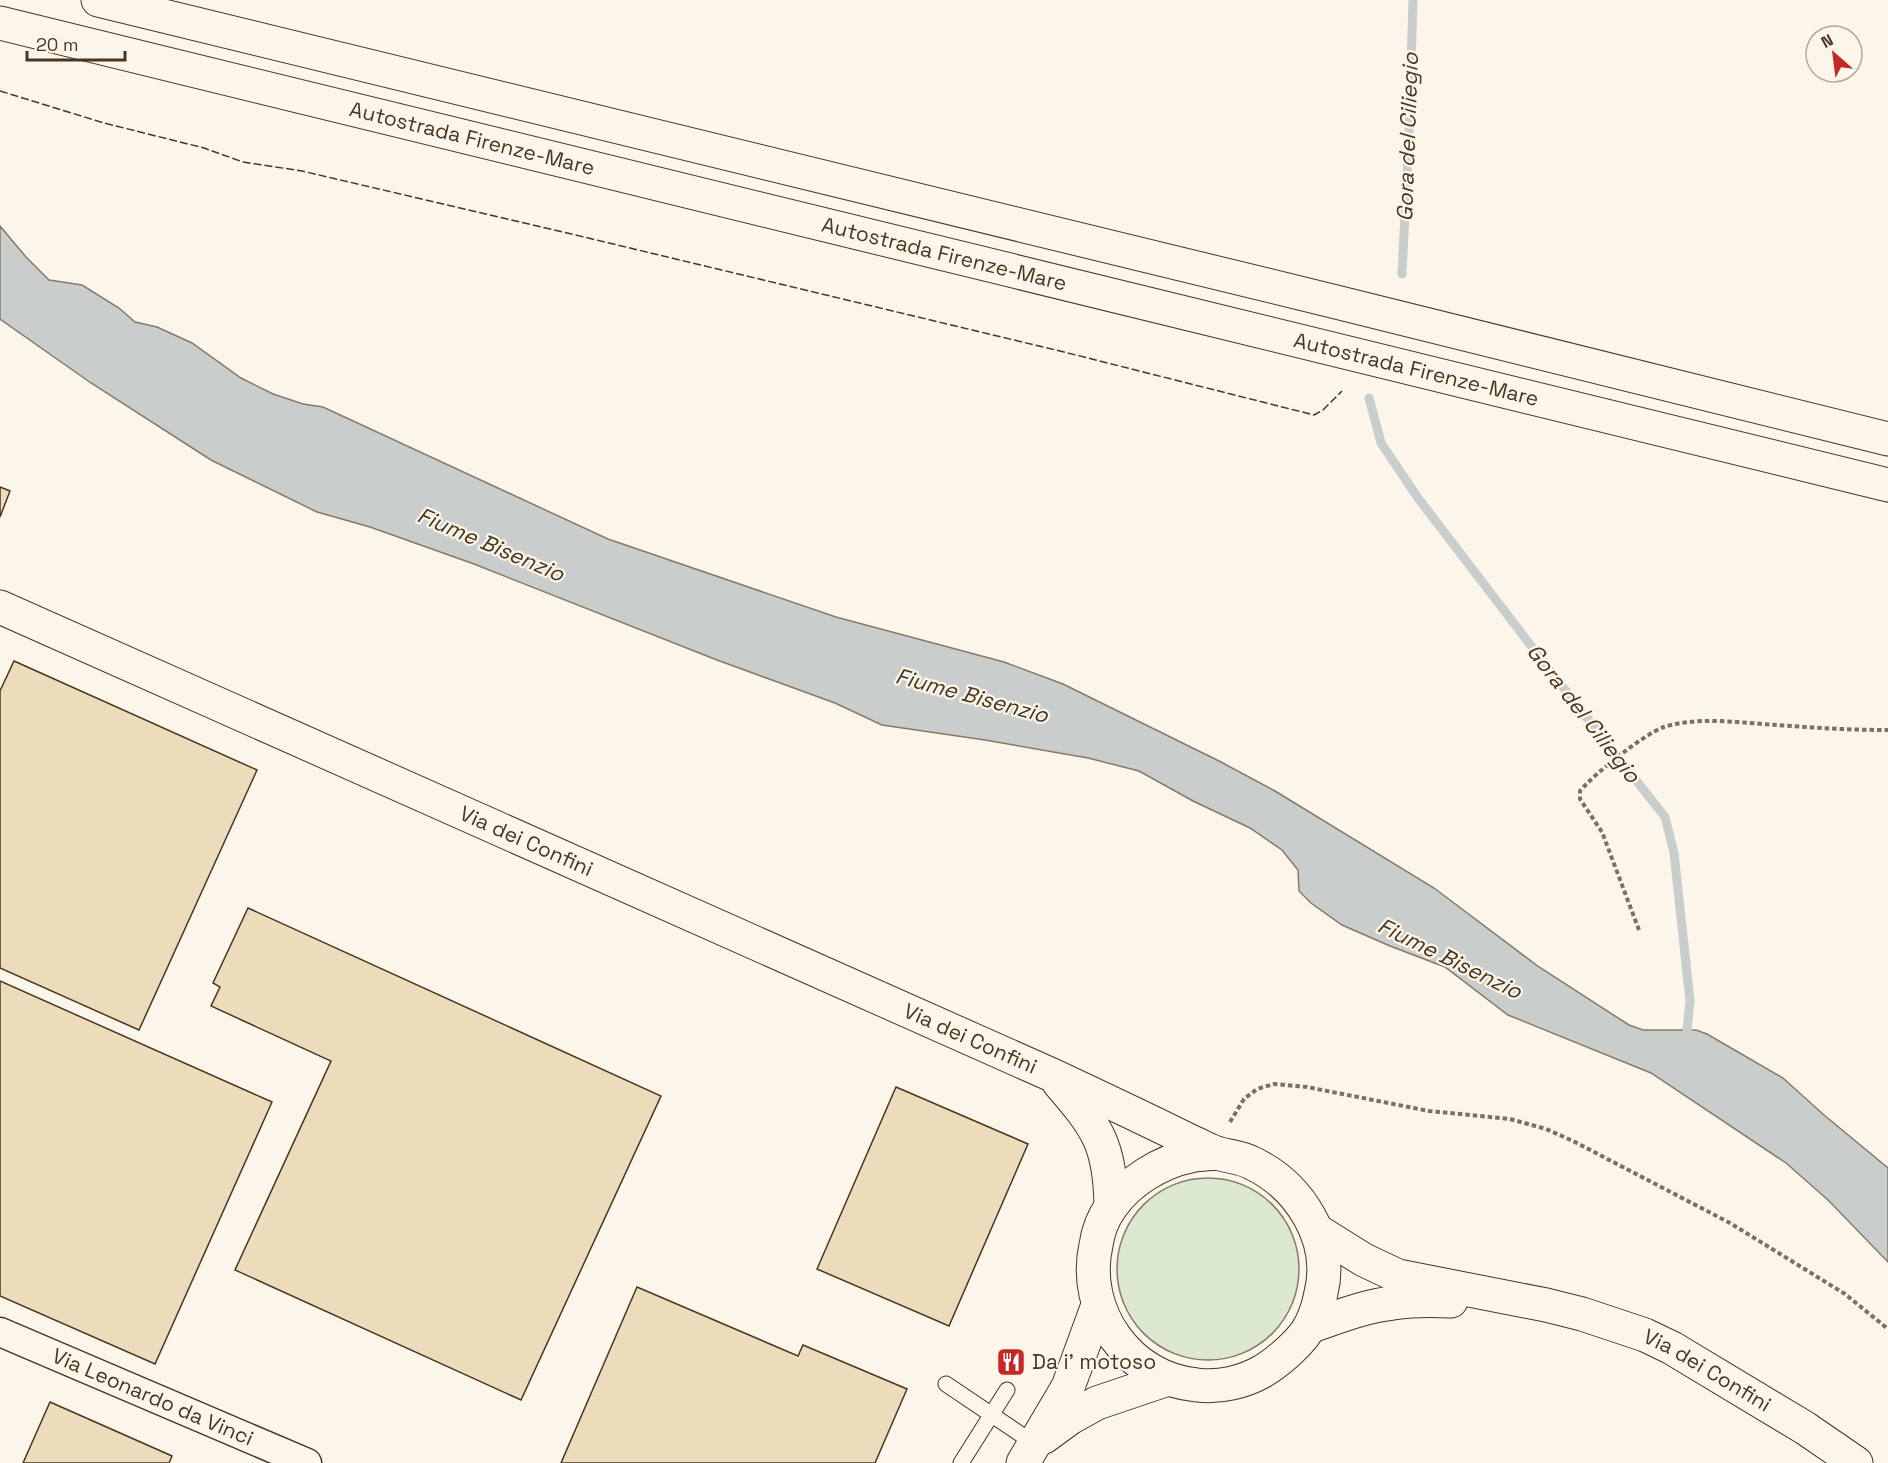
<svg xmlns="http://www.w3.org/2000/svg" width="1888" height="1463" font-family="'Space Grotesk',sans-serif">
<rect width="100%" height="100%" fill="#fbf6e9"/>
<!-- green -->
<circle fill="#dce7d0" stroke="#887966" stroke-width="1.5" cx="1208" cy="1269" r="91"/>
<!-- water -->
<path fill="#c9cecd" stroke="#887966" stroke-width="1.5" d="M0 226 26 257 49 280 82 285 119 308 135 322 157 327 192 343 241 378 273 394 303 404 323 407 608 539 836 617 1004 662 1063 684 1221 762 1275 791 1434 888 1539 967 1629 1025 1643 1030H1696L1707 1034 1783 1078 1824 1115 1888 1168V1262L1828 1200 1786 1163 1651 1073 1508 1015 1445 967 1390 946 1342 925 1311 903 1299 891 1298 870 1282 850 1250 828 1193 801 1139 771 1088 758 985 740 882 725 835 703 717 660 474 564 370 527 317 512 211 460 91 383 0 319Z"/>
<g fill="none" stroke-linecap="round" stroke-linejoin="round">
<!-- stream -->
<g stroke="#c9cecd" stroke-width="9">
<path d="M1402 274 1409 132 1413 0"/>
<path d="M1369 398 1381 443 1418 498 1558 681 1665 817 1674 853 1690 1001 1686 1040"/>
</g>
</g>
<!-- building -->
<g fill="#ecdcbc" stroke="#4a3520" stroke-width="1.5">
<path d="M0 487 10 491 0 517Z"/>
<path d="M14 661 257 770 139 1030 0 968V691Z"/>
<path d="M248 908 661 1096 521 1400 235 1270 331 1061 211 1006 220 987 213 983Z"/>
<path d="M0 981 272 1102 155 1364 0 1296Z"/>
<path d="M896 1087 1028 1144 949 1326 817 1269Z"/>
<path d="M637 1287 798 1356 803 1345 907 1389 875 1463H561Z"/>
<path d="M50 1402 172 1456 169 1463H23Z"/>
</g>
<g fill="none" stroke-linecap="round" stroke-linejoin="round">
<!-- service casing -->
<g stroke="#4a3520" stroke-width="17">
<g id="service">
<path d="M946 1384 1035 1444"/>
<path d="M961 1463 1007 1390"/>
</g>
</g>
<!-- minor casing -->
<g stroke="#4a3520" stroke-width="31">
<g id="minor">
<path id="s1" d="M0 1332 307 1463"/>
</g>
</g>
<!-- tertiary casing -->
<g stroke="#4a3520" stroke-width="35">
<g id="tertiary">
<path d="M1044 1437 1070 1418 1097 1403 1168 1379"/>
<path d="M1023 1463 1068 1387 1098 1305"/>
</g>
</g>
<!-- primary casing -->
<g stroke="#4a3520" stroke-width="35">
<g id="primary">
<path id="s2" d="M0 607 1052 1075C1099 1097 1146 1119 1192 1142 1200 1145 1209 1151 1217 1153 1229 1157 1241 1157 1252 1163 1300 1186 1334 1240 1321 1293 1319 1304 1316 1314 1311 1324 1303 1341 1279 1361 1263 1371 1244 1382 1219 1388 1197 1385 1129 1379 1081 1311 1096 1245 1098 1231 1103 1218 1111 1207 1128 1182 1160 1162 1190 1156 1198 1154 1208 1154 1217 1153"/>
<path d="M1059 1083C1098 1128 1110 1145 1111 1206"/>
<path id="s3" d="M1316 1230 1364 1260 1398 1276 1546 1305 1582 1314 1645 1335 1672 1348 1805 1428 1856 1463"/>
<path d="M1311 1326C1338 1317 1365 1306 1393 1303 1413 1300 1432 1300 1451 1301"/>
</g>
</g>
<!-- motorway casing -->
<g stroke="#4a3520" stroke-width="35">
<g id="motorway">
<path d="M98 0 1328 300 1888 439"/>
<path id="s4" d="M0 23 1888 485"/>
</g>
</g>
<!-- path -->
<g stroke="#7f6f5c" stroke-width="4" stroke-dasharray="4.5 3" stroke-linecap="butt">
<path d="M1639 930 1602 832 1580 799V791C1594 774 1644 734 1664 727 1699 716 1741 723 1778 725 1815 728 1851 730 1888 730"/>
<path d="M1230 1122 1244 1099 1257 1089 1274 1084 1307 1087 1429 1111 1510 1119 1546 1129 1573 1141 1730 1223 1845 1294 1888 1329"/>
</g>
<!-- service -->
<use href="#service" stroke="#fbf6e9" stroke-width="15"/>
<!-- minor -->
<use href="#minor" stroke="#fbf6e9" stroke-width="28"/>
<!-- tertiary -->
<use href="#tertiary" stroke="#fbf6e9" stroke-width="33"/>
<!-- primary -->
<use href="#primary" stroke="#fbf6e9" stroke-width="33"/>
<!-- motorway -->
<use href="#motorway" stroke="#fbf6e9" stroke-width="33"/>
<!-- fence -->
<path stroke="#4a3520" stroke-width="1.5" stroke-dasharray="8 3" stroke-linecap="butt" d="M0 91 104 123 204 148 243 162 302 171 563 232 1064 352 1314 415 1323 410 1342 391"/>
</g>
<!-- icons -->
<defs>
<g id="restaurant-square" transform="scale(1.5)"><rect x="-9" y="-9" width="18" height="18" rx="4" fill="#c62828" stroke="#fbf6e9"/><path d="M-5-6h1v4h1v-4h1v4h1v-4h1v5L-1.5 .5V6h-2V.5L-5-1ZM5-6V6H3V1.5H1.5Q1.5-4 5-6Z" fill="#fff"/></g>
</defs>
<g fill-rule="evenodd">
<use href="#restaurant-square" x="1011" y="1362"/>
</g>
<g text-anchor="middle" stroke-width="4.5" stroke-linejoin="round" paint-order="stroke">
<!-- street labels -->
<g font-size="21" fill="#4a3520" stroke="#fbf6e9">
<text dy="7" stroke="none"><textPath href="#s4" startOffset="486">Autostrada Firenze-Mare</textPath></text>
<text dy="7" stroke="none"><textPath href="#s4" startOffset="972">Autostrada Firenze-Mare</textPath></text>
<text dy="7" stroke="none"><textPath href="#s4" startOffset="1458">Autostrada Firenze-Mare</textPath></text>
<text dy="7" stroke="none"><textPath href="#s2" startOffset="576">Via dei Confini</textPath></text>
<text dy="7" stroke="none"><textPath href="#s2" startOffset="1062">Via dei Confini</textPath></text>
<text dy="7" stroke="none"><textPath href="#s3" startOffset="420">Via dei Confini</textPath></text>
<text dy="7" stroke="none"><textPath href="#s1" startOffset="166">Via Leonardo da Vinci</textPath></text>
</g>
<!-- poi labels -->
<g font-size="21" fill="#4a3520" stroke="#fbf6e9" text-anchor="start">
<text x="1032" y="1369">Da i' motoso</text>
</g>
<!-- water labels -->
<g font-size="22" font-style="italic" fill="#4a3520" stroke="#fbf6e9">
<text transform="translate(1407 137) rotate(-88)" y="8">Gora del Ciliegio</text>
<text transform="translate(491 544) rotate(23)" y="8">Fiume Bisenzio</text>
<text transform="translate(972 695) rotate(15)" y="8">Fiume Bisenzio</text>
<text transform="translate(1584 713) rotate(52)" y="8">Gora del Ciliegio</text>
<text transform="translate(1450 958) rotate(26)" y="8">Fiume Bisenzio</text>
</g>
</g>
<!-- north arrow -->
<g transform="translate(1834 54) rotate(332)"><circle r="28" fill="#fbf6e9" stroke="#b4a999" stroke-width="1.5"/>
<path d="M0-4.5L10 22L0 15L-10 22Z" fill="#c62828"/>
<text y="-9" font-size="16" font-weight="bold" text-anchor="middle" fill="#4a3520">N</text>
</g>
<!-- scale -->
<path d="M27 51v9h98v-9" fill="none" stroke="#4a3520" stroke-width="3"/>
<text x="36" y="51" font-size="18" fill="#4a3520" stroke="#fbf6e9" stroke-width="4.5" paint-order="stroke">20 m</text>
</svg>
